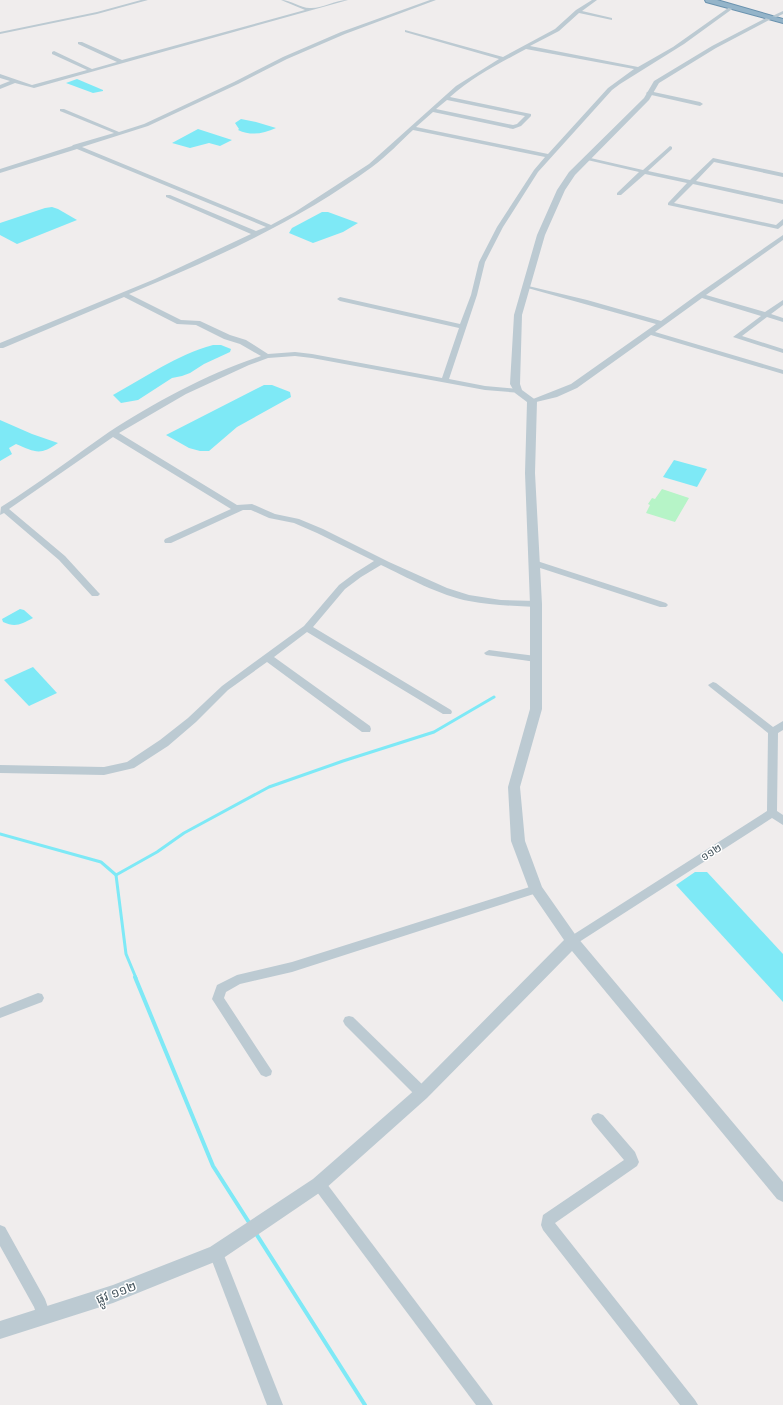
<svg xmlns="http://www.w3.org/2000/svg" width="783" height="1405" font-family="'PT Sans','Noto Sans Khmer',sans-serif">
<rect width="100%" height="100%" fill="#f0eded"/>
<!-- green -->
<path fill="#b6f4c7" d="M662 489 689 498 675 522 646 513 650 505 648 504 652 498 655 499Z"/>
<!-- water -->
<g fill="#7ee9f6">
<path d="M77 79 103 90V91L93 93 66 83Z"/>
<path d="M241 119 256 122 276 128C263 134 251 136 238 130L239 129 235 123Z"/>
<path d="M198 129 232 140 220 146 209 143 190 148 172 143Z"/>
<path d="M52 207 58 209 77 220 17 244 0 235V223L45 208Z"/>
<path d="M322 212H328L358 223 343 232 313 243 289 233 292 228Z"/>
<path d="M213 345H221L231 349 230 352 204 364 190 373 182 376 172 378 138 400 121 403 113 395C146 377 176 355 213 345Z"/>
<path d="M264 385H272L290 392 291 397 237 427 209 451H200L189 448 166 435Z"/>
<path d="M0 420 32 434 58 443C40 456 35 452 16 444L9 448 12 454 0 461Z"/>
<path d="M674 460 707 469 697 487 663 477Z"/>
<path d="M20 609 24 610 33 618C21 624 16 628 3 622L2 619Z"/>
<path d="M33 667 57 693 29 706 4 680Z"/>
<path d="M695 872H707L783 954V1002L676 885Z"/>
</g>
<g fill="none" stroke-linecap="round" stroke-linejoin="round">
<!-- stream-far1 -->
<g stroke="#7ee9f6" stroke-width="3">
<path d="M0 834 101 862 116 875 126 954 136 978"/>
<path d="M116 875 157 852 184 833 269 787 343 761 434 732 494 697"/>
</g>
<!-- stream -->
<g stroke="#7ee9f6" stroke-width="4">
<path d="M135 977 213 1166 250 1224"/>
<path d="M255 1232 365 1405"/>
</g>
<!-- trunk casing -->
<g stroke="#6a92ae" stroke-width="2">
<path id="trunk" d="M705 0H717L783 19V23L706 2Z"/>
</g>
<!-- minor -->
<g fill="#bccad2" fill-rule="evenodd">
<path d="M141 0H148L97 14 0 34V32L97 12Z"/>
<path d="M281 0C291 0 302 9 311 8 324 8 335 0 348 0L34 88 15 83 0 89V85L10 81 0 78V74L32 85 87 70 52 54V52L54 51 92 69 117 62 78 44V42H82L122 60 305 10Z"/>
<path d="M430 0H436L345 34 287 59 238 84 148 126 82 147 271 225 295 212 369 164 456 86 499 59 405 32V30L503 57 555 29 576 10 592 0H597L582 11 612 18V20L579 13 559 31 530 46 638 67 673 47 731 6 735 7 684 44 620 84 612 90 538 172 503 227 485 262 477 295 449 379 485 386 518 389 522 391 521 393 485 390 312 358 295 356 268 358 249 365 186 394 119 433 237 505 252 504 275 514 299 519 323 529 389 562 447 588 469 595 501 600 536 601 541 604 536 607C513 606 491 605 469 601 441 596 406 577 381 565L361 577 345 589 313 627 451 710 452 712 451 714H443L307 632 274 657 370 726 371 729 370 732H362L267 662 228 690 196 722 168 746 134 768 104 775 0 773V765L104 767 127 762 160 740 188 718 222 686 304 626 339 585 355 573 374 561 317 533 294 523 269 518 251 510H243L171 543H165L164 541 165 539 231 509 113 437 9 509 65 556 98 592 100 594 98 596H92L59 560 4 513 0 515 1 507C38 484 73 457 109 432 153 403 211 372 261 356L240 344 224 339 196 325 177 324 124 297 3 348H0V343L155 279 251 234 166 197V195H170L256 231 266 227 77 149 0 173V169L72 146 73 145 114 133 60 111V109H64L119 132 144 124 234 82 283 57 341 32ZM526 49 634 69 608 88 548 154 416 127 433 112 513 129 521 126 531 116V114L450 97C472 77 500 63 526 49ZM447 100 525 116 517 124 513 125 436 109ZM413 130 545 157 534 170 497 227 479 262 471 295 460 324 340 297 337 299 340 301 459 328 442 378 312 354 295 352 268 354 246 340 230 335 200 321 181 320 129 294C214 259 298 221 372 167 387 156 400 142 413 130Z"/>
<path d="M783 11V14L772 19 768 18Z"/>
<path d="M649 91 700 102 703 104 700 106 647 94 646 93Z"/>
<path d="M670 146 672 147V149L648 171 690 180 713 158 783 173V177L714 162 696 181 783 200V204L693 184 674 203 776 225 783 219V225L778 229 668 205V203L687 183 645 174 621 195H617V193L639 172 583 159 586 157 643 170Z"/>
<path d="M783 235V240L706 295 765 312 783 300V305L771 314 783 318V322L767 317 742 336 783 349V353L733 337 761 316 702 298 655 332 783 370V374L651 335 577 388 557 397 532 403 528 401 571 384 656 324 524 287V285L587 300 661 321 698 294Z"/>
<path d="M534 560 666 603 668 605 666 607H660L531 565 530 563 531 561Z"/>
<path d="M489 650 536 656 541 659 536 662 486 655 484 653Z"/>
<path d="M713 682 716 683 773 727 783 721V730L778 733 777 811 783 815V825L772 818 576 944 572 946 568 944 566 941 568 938 767 811 768 733 710 687 708 685Z"/>
<path d="M536 885 540 886 542 889 540 892 292 972 240 984 226 992 224 998 272 1071 271 1075 266 1077 261 1075 212 999 217 985 237 975 292 962Z"/>
<path d="M38 993 42 994 44 998 42 1002 0 1018V1008Z"/>
<path d="M349 1016 353 1017 427 1089 428 1093 427 1097 422 1099 417 1097 345 1025 343 1021 345 1017Z"/>
<path d="M598 1113 603 1115 635 1152 639 1162 637 1166 555 1223 695 1400 698 1405H680L543 1230 541 1225 543 1215 624 1160 593 1123 591 1119 593 1115Z"/>
<path d="M319 1178 324 1180 490 1400 493 1405H476L314 1188 312 1184 314 1180Z"/>
<path d="M0 1225 5 1227 45 1299 51 1316 49 1321 44 1323 39 1321 34 1307 0 1246Z"/>
<path d="M216 1246 221 1248 223 1253 283 1405H267L209 1253 211 1248Z"/>
</g>
<!-- tertiary -->
<path fill="#bccad2" fill-rule="evenodd" d="M768 17 773 18 716 48 659 83 649 100 575 175 565 190 545 235 522 315 520 384 522 390 537 401 535 473 542 604V709L520 787 525 841 542 887 577 937 783 1182V1202L777 1199 572 951 427 1098 325 1189 222 1259 113 1303 0 1339V1321L113 1285 210 1247 313 1179 417 1088 564 940 529 889 511 841 508 787 530 709V604L525 473 527 402 515 393 510 384 514 315 537 235 557 190 569 172 644 98 654 81 712 46Z"/>
<!-- trunk -->
<use href="#trunk" fill="#94b4c9" fill-rule="evenodd"/>
</g>
<g text-anchor="middle" stroke-width="3" stroke-linejoin="round" paint-order="stroke">
<!-- street labels -->
<g font-size="11" fill="#44545d" stroke="#fff">
<text transform="translate(711 852) rotate(-32)" y="4">១១២</text>
</g>
<!-- near-street labels -->
<g font-size="13" fill="#44545d" stroke="#fff">
<text transform="translate(116 1292) rotate(-20)" y="5">ផ្លូវ ១១២</text>
</g>
</g>
</svg>
